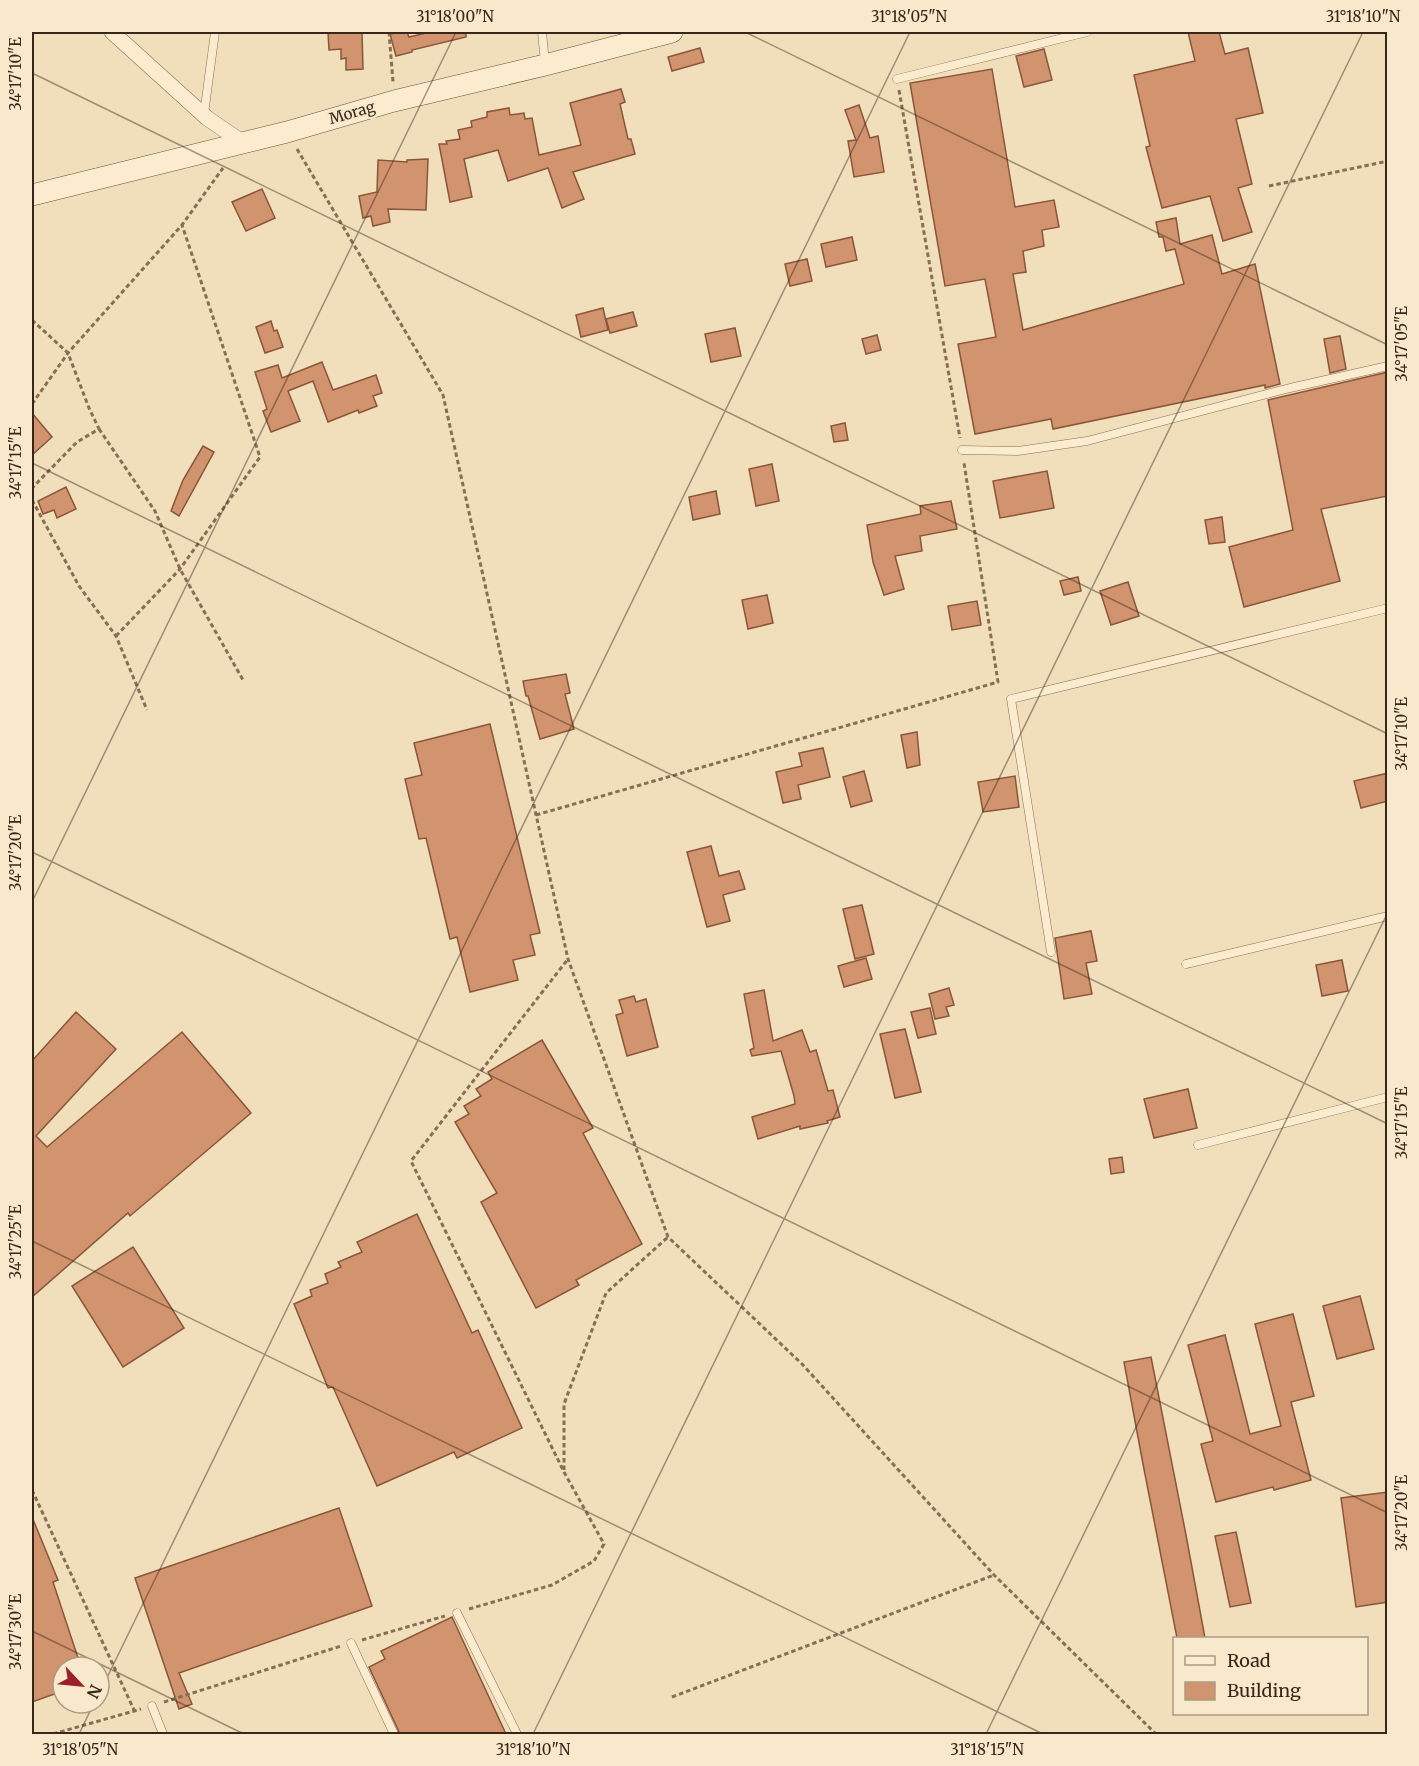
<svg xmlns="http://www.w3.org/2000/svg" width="1419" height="1766" font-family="Merriweather,serif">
<rect width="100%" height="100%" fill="#f1dfbc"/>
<!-- building -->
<g fill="#d2946f" stroke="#8a5639" stroke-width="1.5">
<path d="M328 32H362L363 69 346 70V58L341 59V49L329 50Z"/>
<path d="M400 32H407L409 37 430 32H466V37L412 50V52L396 56 390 34Z"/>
<path d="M1188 32H1219L1225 54 1248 48 1263 113 1236 119 1252 184 1238 188 1252 232 1223 241 1210 196 1162 208 1146 147 1150 146 1134 75 1195 61Z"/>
<path d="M700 48 704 62 672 71 668 57Z"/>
<path d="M1044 49 1052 80 1024 87 1016 56Z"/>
<path d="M992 69 1015 207 1054 200 1059 227 1042 230 1044 246 1023 251 1026 272 1013 274 1023 330 1184 284 1175 249 1166 251 1163 237H1159L1156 222 1176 218 1180 244 1212 235 1222 274 1255 264 1280 384 1265 388V385L1053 429 1051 419 975 434 958 344 996 337 985 279 945 286 910 83Z"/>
<path d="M621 89 625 102 620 104 628 139H631L635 154 573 172 584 199 562 208 548 168 508 181 498 150 464 159 472 197 450 202 439 144H447L446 141 460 139 458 130 472 127 471 121 487 117V112L509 108 510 115 524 113 525 119 532 118 539 155 581 145 570 103Z"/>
<path d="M859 105 870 138 878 136 884 172 854 177 848 141 856 140 845 110Z"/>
<path d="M428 159 426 210 388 209 390 222 373 226 371 216 363 218 359 196 377 192 378 160 407 162V160Z"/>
<path d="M262 189 275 218 246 231 232 202Z"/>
<path d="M852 237 857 260 826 267 821 244Z"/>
<path d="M807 259 812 281 790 286 785 264Z"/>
<path d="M603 308 608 330 581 337 576 315Z"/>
<path d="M633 312 637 326 610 333 606 319Z"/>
<path d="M271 321 274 331 277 330 283 347 265 353 256 327Z"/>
<path d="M735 328 741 356 711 362 705 334Z"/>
<path d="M877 335 881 350 866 354 862 339Z"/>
<path d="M1340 336 1346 369 1330 373 1324 339Z"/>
<path d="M322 362 333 390 376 375 382 393 373 396 377 406 359 413 358 410 328 422 313 381 288 391 300 421 271 432 263 411 267 409 255 372 278 365 282 378Z"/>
<path d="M1388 372V496L1321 509 1340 581 1244 607 1229 547 1293 530 1268 400Z"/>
<path d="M32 413 52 437 32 455Z"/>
<path d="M845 423 848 440 834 442 831 426Z"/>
<path d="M203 446 214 452 179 516 171 511 183 480Z"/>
<path d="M772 464 779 501 756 506 749 469Z"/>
<path d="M1047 471 1054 508 1000 518 993 481Z"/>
<path d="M66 487 76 509 57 518 54 510 43 514 38 501Z"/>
<path d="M716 491 720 514 693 520 689 497Z"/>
<path d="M951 501 957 529 920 536 922 551 895 556 904 589 884 595 873 562 867 525 921 514 920 506Z"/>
<path d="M1222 517 1225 542 1209 544 1205 520Z"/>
<path d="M1078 577 1081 591 1064 595 1060 581Z"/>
<path d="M1128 582 1139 616 1111 625 1100 591Z"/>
<path d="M767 595 773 623 748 629 742 600Z"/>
<path d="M977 601 981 625 952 630 948 606Z"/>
<path d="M566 674 570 693 565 694 574 729 540 739 528 696H526L523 681Z"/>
<path d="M490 724 540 933 530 935 535 955 513 960 518 980 470 992 457 937 450 939 426 838 419 839 405 779 422 775 414 743Z"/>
<path d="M917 732 920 765 907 768 901 735Z"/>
<path d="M823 748 830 777 798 785 801 799 783 803 776 772 802 766 799 753Z"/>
<path d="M864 771 872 801 851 807 843 777Z"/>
<path d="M1388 773V801L1361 808 1354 781Z"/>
<path d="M1015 776 1019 807 983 812 978 782Z"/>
<path d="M711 846 719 876 739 871 745 889 723 895 730 921 707 927 687 852Z"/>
<path d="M862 905 874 954 855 959 843 909Z"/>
<path d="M1091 931 1097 961 1086 963 1092 994 1064 999 1055 938Z"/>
<path d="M866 958 872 979 844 987 838 966Z"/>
<path d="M1342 960 1348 991 1322 996 1316 965Z"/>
<path d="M949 988 954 1005 946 1007 949 1016 935 1019 929 994Z"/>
<path d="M764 990 773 1041 802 1030 810 1052 816 1050 828 1091 833 1090 840 1117 827 1121 828 1123 800 1129V1126L758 1139 752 1117 795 1104 794 1096 781 1051 752 1056 750 1050 754 1048 744 994Z"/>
<path d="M634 996 636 1002 646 999 658 1047 627 1056 616 1015 623 1013 619 1000Z"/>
<path d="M930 1008 936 1034 918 1038 911 1012Z"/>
<path d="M76 1012 116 1049 36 1136 47 1147 182 1032 251 1113 130 1216 128 1213 32 1297V1061Z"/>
<path d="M905 1029 921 1092 895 1098 880 1034Z"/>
<path d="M542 1040 593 1128 583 1133 642 1244 576 1280 579 1285 536 1308 481 1202 497 1193 455 1122 469 1114 464 1106 481 1096 476 1089 492 1079 488 1072Z"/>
<path d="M1188 1089 1197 1128 1154 1138 1144 1099Z"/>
<path d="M1122 1157 1124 1172 1111 1174 1109 1159Z"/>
<path d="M417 1214 472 1333 478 1330 522 1428 457 1458 454 1452 377 1486 333 1387 328 1388 294 1304 312 1296 310 1290 328 1283 325 1274 341 1267 338 1262 362 1252 357 1242Z"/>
<path d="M133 1247 184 1328 123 1367 72 1286Z"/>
<path d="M1360 1296 1374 1349 1337 1359 1323 1306Z"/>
<path d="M1293 1314 1314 1396 1291 1402 1311 1480 1274 1490 1273 1487 1216 1502 1201 1444 1213 1441 1188 1345 1225 1335 1250 1434 1281 1426 1255 1324Z"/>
<path d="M1151 1357 1186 1535 1205 1638H1177L1143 1464 1124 1362Z"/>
<path d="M1388 1492V1602L1356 1607 1341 1498Z"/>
<path d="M339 1508 372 1606 179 1673 192 1704 179 1709 135 1578Z"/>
<path d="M32 1517 58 1580 53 1582 81 1667H63V1691L32 1702Z"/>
<path d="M1236 1532 1251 1603 1230 1607 1215 1536Z"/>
<path d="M452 1617 506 1734H400L369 1667 385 1659 381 1651Z"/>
</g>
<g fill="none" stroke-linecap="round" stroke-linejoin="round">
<!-- lane casing -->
<g stroke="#896e54" stroke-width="9">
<g id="lane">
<path d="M542 32 545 63"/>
<path d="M897 79 1087 32"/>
<path d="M204 114 215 32"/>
<path d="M962 450 1018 451 1087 441 1290 388 1388 366"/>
<path d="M1051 952 1011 699 1388 608"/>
<path d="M1186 964 1388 916"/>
<path d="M1198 1145 1388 1097"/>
<path d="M457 1613 517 1734"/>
<path d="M351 1643 394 1734"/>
<path d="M152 1706 163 1734"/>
</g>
</g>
<!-- street casing -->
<g stroke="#896e54" stroke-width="16">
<path id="street" d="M112 32 207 118 242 142"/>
</g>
<!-- secondary casing -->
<g stroke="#6a4f38" stroke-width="22">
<path id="secondary" d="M32 195 287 132 394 101 545 65 672 32"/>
</g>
<!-- path -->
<g stroke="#896e54" stroke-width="3" stroke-dasharray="4.5 3" stroke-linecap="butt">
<path d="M389 32 393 82"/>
<path d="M899 90 960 438"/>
<path d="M297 149 443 395 568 959 668 1237 802 1364 994 1575 1156 1734"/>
<path d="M1269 186 1388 161"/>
<path d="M32 320 68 353 89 408 99 429 77 442 32 488"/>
<path d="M32 404 68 353 182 225 223 168"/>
<path d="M99 429 155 511 180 569 243 680"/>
<path d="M32 500 79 586 116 636 147 710"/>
<path d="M116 636 180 569 260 457 182 225"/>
<path d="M536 815 998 682 964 463"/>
<path d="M564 1470V1404L606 1293 668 1237"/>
<path d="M32 1490 134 1710"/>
<path d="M469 1609 552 1585 594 1561 604 1544 564 1472 411 1161 568 959"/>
<path d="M362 1640 445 1616"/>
<path d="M672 1697 994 1575"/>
<path d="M164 1702 341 1646"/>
<path d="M53 1734 141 1709"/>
</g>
<!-- lane -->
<use href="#lane" stroke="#fbeccf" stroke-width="8"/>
<!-- street -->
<use href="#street" stroke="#fbeccf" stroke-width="15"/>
<!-- secondary -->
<use href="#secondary" stroke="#fbeccf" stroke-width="21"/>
</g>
<!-- ticks -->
<path fill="none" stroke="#37271a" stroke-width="1.5" stroke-opacity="0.45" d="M745 32 1388 345M32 73 1388 734M32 463 1388 1124M32 852 1388 1513M32 902 456 32M32 1241 1043 1734M32 1631 244 1734M99 1694 910 32M79 1734 94 1703M533 1734 1363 32M986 1734 1388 912"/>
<g text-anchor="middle" stroke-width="4.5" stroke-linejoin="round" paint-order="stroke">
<!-- street labels -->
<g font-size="15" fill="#37271a" stroke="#f8e9cc">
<text transform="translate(352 113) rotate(-16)" y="5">Morag</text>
</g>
</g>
<!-- border -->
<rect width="1419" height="1766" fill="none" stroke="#f8e9cc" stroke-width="66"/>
<!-- legend -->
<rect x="1173" y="1637" width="195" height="78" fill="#f8e9cc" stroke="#ab9b85" stroke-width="1.5"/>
<rect x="1185" y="1656" width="30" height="9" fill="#fbeccf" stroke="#ab9b85" stroke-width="1.5"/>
<text x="1227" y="1667" font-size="18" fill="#37271a">Road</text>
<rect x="1185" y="1682" width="30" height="18" fill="#d2946f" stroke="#ab9b85" stroke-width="1.5"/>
<text x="1227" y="1697" font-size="18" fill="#37271a">Building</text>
<!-- north arrow -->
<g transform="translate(81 1685) rotate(116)"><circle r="28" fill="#f8e9cc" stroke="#ab9b85" stroke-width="1.5"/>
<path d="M0-4.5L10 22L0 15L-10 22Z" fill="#9c2026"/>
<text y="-9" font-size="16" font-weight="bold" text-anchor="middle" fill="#37271a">N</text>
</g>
<rect x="33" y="33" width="1353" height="1700" fill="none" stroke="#37271a" stroke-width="2"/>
<g font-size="15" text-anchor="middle" fill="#37271a">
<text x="455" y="22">31°18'00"N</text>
<text x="909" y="22">31°18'05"N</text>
<text x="1363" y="22">31°18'10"N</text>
<text transform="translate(16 74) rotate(-90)" y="5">34°17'10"E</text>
<text transform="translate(1402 344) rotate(-90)" y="5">34°17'05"E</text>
<text transform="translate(16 463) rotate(-90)" y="5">34°17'15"E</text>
<text transform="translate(1402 734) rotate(-90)" y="5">34°17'10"E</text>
<text transform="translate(16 853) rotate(-90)" y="5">34°17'20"E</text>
<text transform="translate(1402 1123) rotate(-90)" y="5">34°17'15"E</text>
<text transform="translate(16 1242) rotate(-90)" y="5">34°17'25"E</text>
<text transform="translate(1402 1513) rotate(-90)" y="5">34°17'20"E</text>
<text transform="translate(16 1632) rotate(-90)" y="5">34°17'30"E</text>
<text x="80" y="1755">31°18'05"N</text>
<text x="533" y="1755">31°18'10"N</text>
<text x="987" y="1755">31°18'15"N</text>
</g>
</svg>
